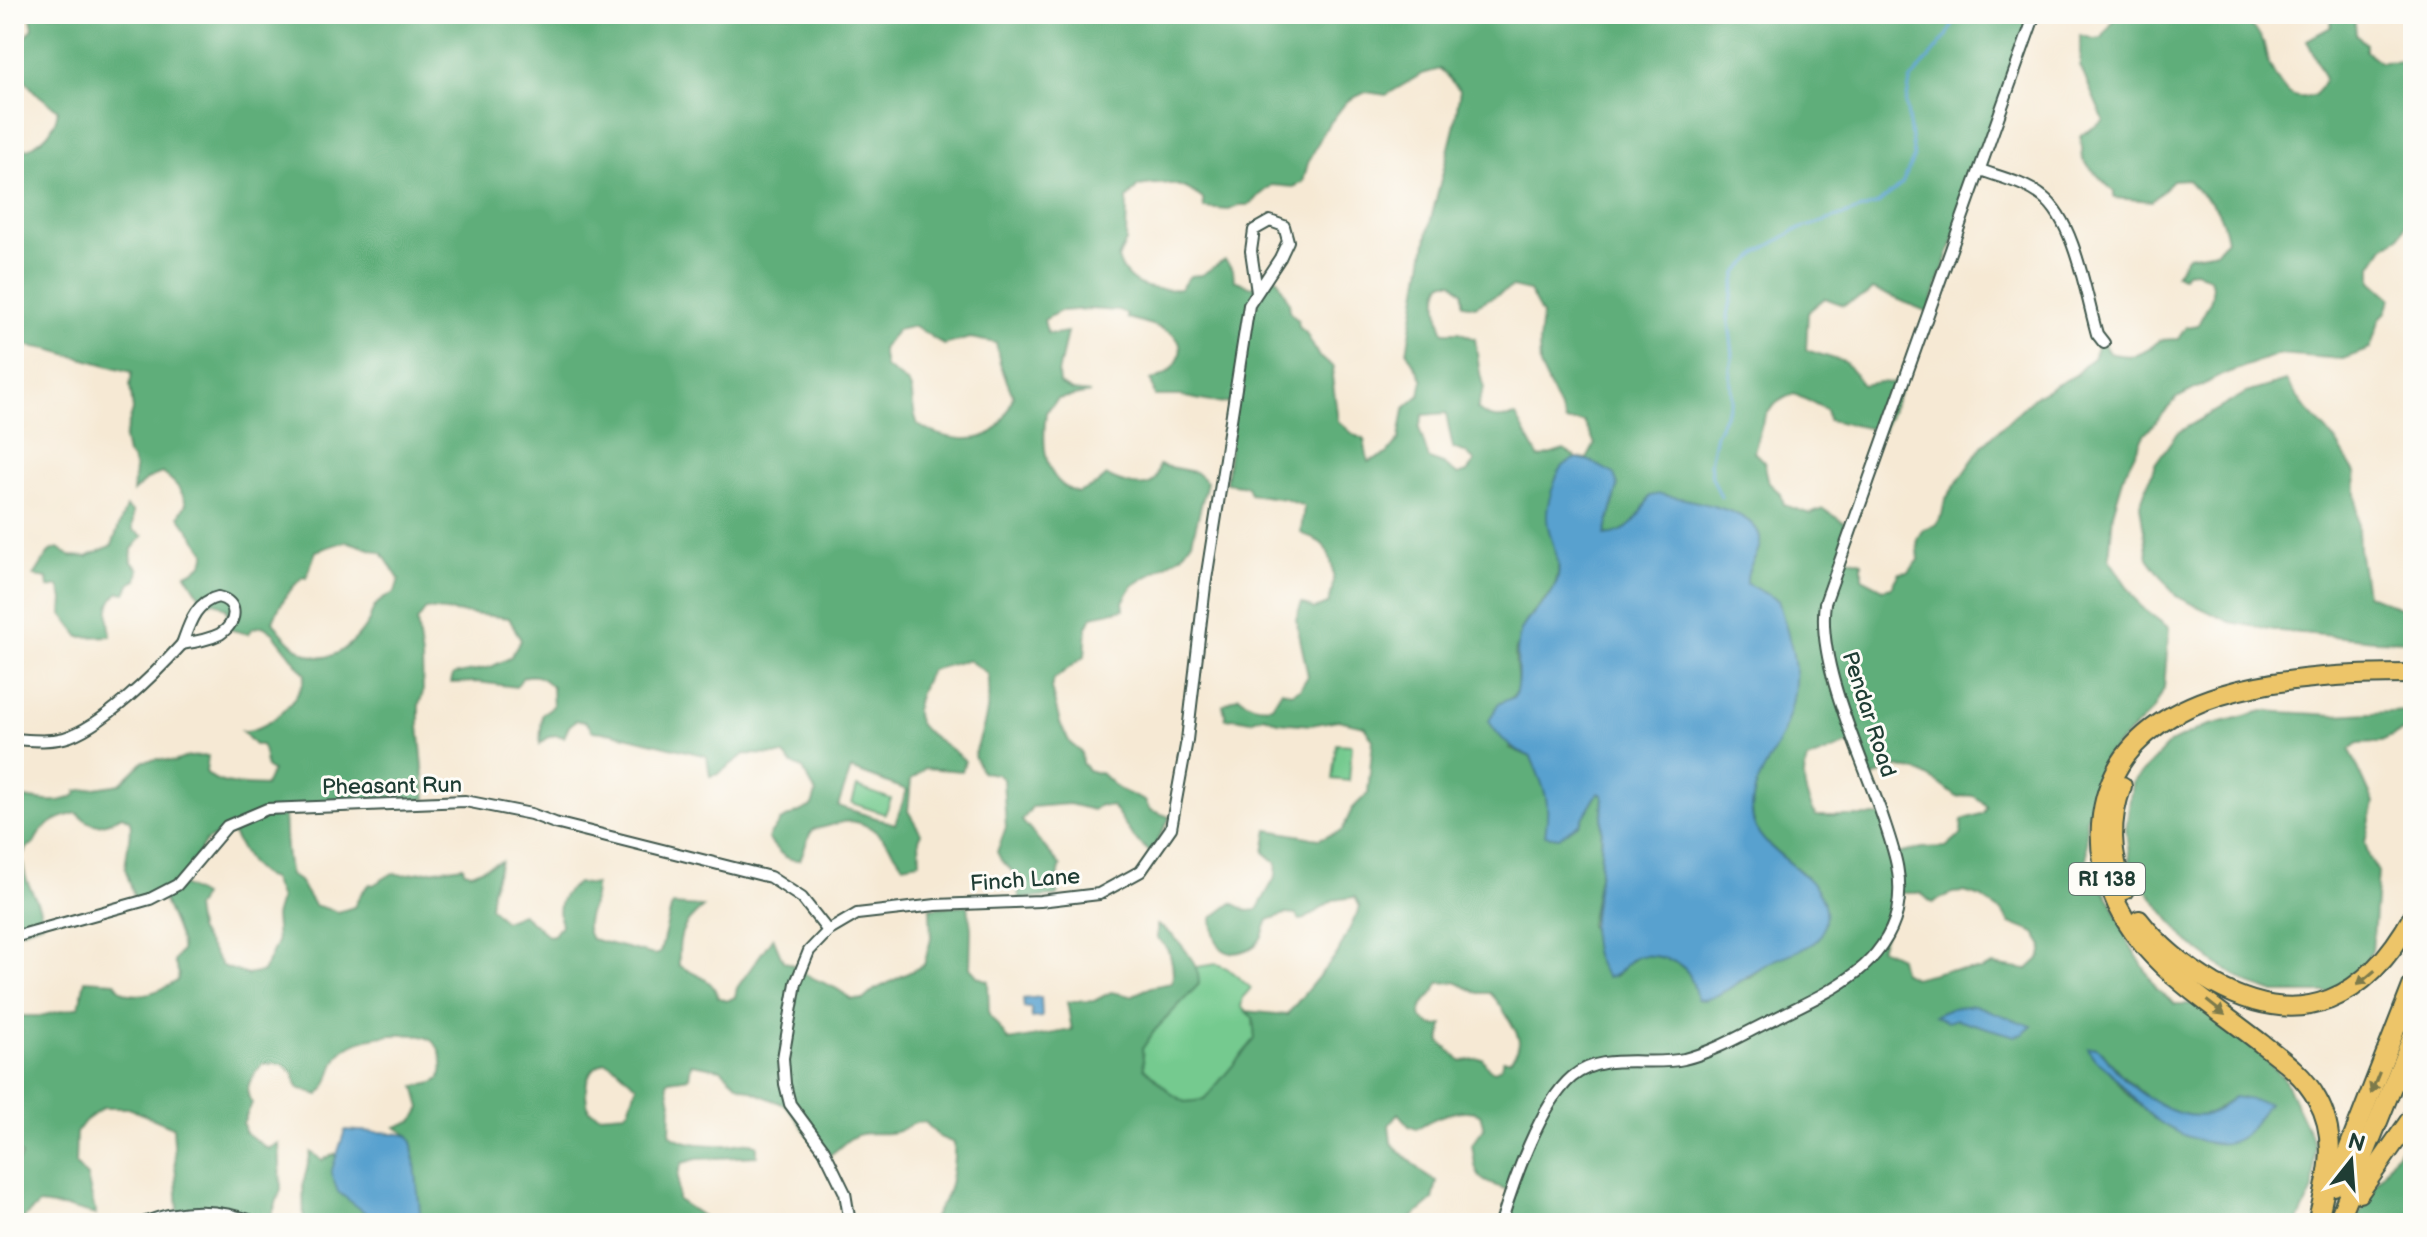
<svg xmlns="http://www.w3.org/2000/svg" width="2427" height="1237" font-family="'Balsamiq Sans',sans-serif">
<rect width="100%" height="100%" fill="#fdfcf7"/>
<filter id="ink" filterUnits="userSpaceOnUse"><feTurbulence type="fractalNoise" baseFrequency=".0125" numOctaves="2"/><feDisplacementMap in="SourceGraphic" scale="16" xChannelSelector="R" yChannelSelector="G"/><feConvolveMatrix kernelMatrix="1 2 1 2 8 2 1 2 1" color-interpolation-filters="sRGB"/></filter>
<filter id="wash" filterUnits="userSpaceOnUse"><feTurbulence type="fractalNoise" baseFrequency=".006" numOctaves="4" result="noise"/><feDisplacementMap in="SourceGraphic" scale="32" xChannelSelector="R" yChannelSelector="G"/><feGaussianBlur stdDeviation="1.8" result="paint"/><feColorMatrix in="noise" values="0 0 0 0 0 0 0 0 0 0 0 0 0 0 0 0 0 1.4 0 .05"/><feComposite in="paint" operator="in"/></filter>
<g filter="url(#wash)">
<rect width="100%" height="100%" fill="#f6e9d4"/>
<!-- green -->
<g fill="#74ca8f" stroke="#4a8462" stroke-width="2">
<path d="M1336 744 1352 745 1349 781 1332 779Z"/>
<path d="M857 787 891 799 885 814 852 803Z"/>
<path d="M1217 964 1227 968 1251 988 1243 997 1241 1007 1253 1018 1255 1039 1204 1100 1185 1102 1172 1094 1144 1068 1142 1049 1155 1030 1199 984 1195 967Z"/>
</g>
<!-- forest -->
<g fill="#5fae7a" stroke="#3f7657" stroke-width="2" fill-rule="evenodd">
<path d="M26 14H2034L1928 312 1873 289 1867 295 1843 305 1825 298 1808 312 1806 350 1845 362 1863 385 1879 382 1903 384 1883 431 1828 420 1826 409 1794 394C1765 403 1761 424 1754 452L1764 462 1769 483 1781 494 1784 505 1810 514 1823 509 1851 527 1844 557 1862 562V578L1883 589 1892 587 1900 573 1909 572 1919 560 1917 539 1923 529 1935 525 1942 515 1945 500 1983 445 2035 396 2076 375 2085 364 2093 358 2100 339 2109 353C2134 359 2142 356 2160 340L2178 339 2186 327 2198 325C2206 307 2217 298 2210 278L2195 271 2186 272 2183 277 2175 275 2188 256 2217 251 2227 239C2218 198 2210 206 2187 179L2173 180 2152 201 2114 198V192L2083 160 2081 135 2104 121 2080 66V35L2094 39 2102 38 2118 14H2243C2246 26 2257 29 2262 39 2266 46 2265 57 2269 64 2280 86 2289 104 2315 95L2325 79 2307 40 2331 27 2332 14H2354L2356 34 2366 44V51L2380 62 2413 61V210L2399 237 2384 247 2372 265V281L2391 298 2386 312 2380 318 2370 349 2343 359 2278 354 2222 375 2177 398 2144 435 2125 472 2113 513 2109 559 2141 607 2169 628 2164 688 2154 709 2103 759 2086 820 2087 866 2113 905 2129 943 2157 989 2175 1004H2201L2236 1031 2283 1077 2315 1145 2313 1190 2297 1223H1502L1511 1191C1475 1179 1477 1181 1472 1144L1484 1128 1480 1114C1462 1105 1432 1118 1416 1129L1409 1126 1398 1113 1389 1125 1391 1143 1428 1177 1437 1181 1433 1200 1406 1223H932C935 1211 942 1205 947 1194 952 1180 955 1158 954 1143L939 1137 925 1122C912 1121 907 1129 895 1132 881 1136 865 1129 851 1138 842 1144 835 1153 825 1158L787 1106 738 1085 721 1069 691 1064 689 1077 669 1080 667 1083 671 1103 670 1134C682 1145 709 1145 726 1145 738 1145 745 1140 757 1145V1156L697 1159 682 1163 678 1174V1200L702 1216 707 1223H418L420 1212 413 1145 409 1136 396 1127 414 1120 421 1108 415 1086C422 1085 433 1085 438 1080 447 1071 441 1046 431 1040 415 1029 363 1036 347 1048 330 1059 333 1082 319 1095L298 1088 293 1073 283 1064H263C253 1074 241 1089 252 1103L243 1123 245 1132 268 1149 279 1143 281 1189 269 1223H142L178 1211 173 1127 128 1108H103L85 1121 76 1133 75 1164 87 1177 96 1215 69 1208 39 1204 18 1223H14V1168L21 1156 14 1138V1016H40L79 1007 85 980 115 982C126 1005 159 992 177 981L179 974 174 962C176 958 179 955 181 951 184 941 166 908 162 896L135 900 125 868 131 825 129 819 122 816C100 826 95 830 77 813 59 817 40 825 34 844L29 846 21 857C23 864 24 871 26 878 32 894 42 906 42 923L14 933V796C33 799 60 807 77 794L76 791 120 784 144 761 159 759 174 762 187 757 208 756 206 772C219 788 246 784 265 786L272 771 267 768C264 760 266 753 261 745H255L242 731C266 733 304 697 305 674L273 633 263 626 253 628 248 634 228 629 227 609 215 602 204 603 186 574C197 569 206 566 205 552L179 516 186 504C182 489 174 481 162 473L149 478 133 492 135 469 132 459 127 454 124 439 133 410 130 385 132 372 48 349 15 344 14 146 28 149C45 139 55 130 58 110L35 92 24 79 14 78V52L33 28 31 18ZM1440 69 1460 90 1454 128 1428 231 1407 352 1423 380 1420 395 1404 409 1399 439 1387 454 1368 462 1364 439 1354 435 1338 421 1332 376 1334 367 1319 357 1306 333 1299 327 1298 320 1290 312 1289 302 1277 278 1270 277 1252 287 1234 280 1233 270 1225 260 1201 275 1190 276 1180 289C1152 291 1126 287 1118 258L1126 241 1127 199 1138 186C1165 182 1181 181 1203 199L1204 208 1229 210 1240 205H1248L1272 185 1294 187 1303 182 1308 163 1324 131 1347 101 1366 92 1386 95 1422 74ZM1443 282H1453L1463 292V304L1475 306 1512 287 1529 291 1542 315 1539 343 1540 366 1566 422H1584L1595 444 1587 459 1577 458 1564 450 1539 458 1516 416C1500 419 1490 421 1477 409L1484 388C1478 372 1478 357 1475 339L1459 332H1444C1438 320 1434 292 1443 282ZM1089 309 1119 311 1127 314V318C1138 321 1162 327 1171 333 1194 349 1171 377 1151 380L1155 396H1180L1211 402 1235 403 1226 483 1247 486 1250 494 1285 499 1304 506 1301 533C1308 537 1320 540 1324 546 1336 563 1335 587 1328 604L1314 609 1302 603 1296 619 1308 676 1300 689 1291 693 1282 690 1272 706C1258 708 1249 705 1239 696L1223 705 1226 719 1235 718 1250 721 1264 716 1278 722 1311 725 1338 720 1364 726 1373 740 1368 793 1352 809 1342 831 1319 839 1268 830 1264 852 1277 863 1276 876 1257 910 1248 911 1232 903 1212 918C1213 939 1220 961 1246 950 1252 948 1258 944 1261 938 1264 933 1265 926 1268 920L1285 914 1296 915 1300 920 1305 919 1333 900 1355 897 1360 907 1338 953 1287 1015 1246 1011 1253 1018 1255 1039 1204 1100 1185 1102 1172 1094 1144 1068 1142 1049 1155 1030 1199 984C1200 963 1176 934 1157 925V938C1171 949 1175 966 1172 983L1151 987 1131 996 1111 992 1094 1001 1067 1002 1072 1030 1009 1041 989 1014 988 981 978 977 970 968 971 929 968 905 930 908 931 939 924 965 874 990 863 1000 850 999C839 986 819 983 804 973L803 969 783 961 773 937 737 988 735 997 727 1001 718 997C713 977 694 976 679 965 678 936 680 926 703 907L672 905 660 953 654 955 591 939C579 920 597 905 595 885L577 883C561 895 556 904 561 925L554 935 548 936 522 914 504 921 490 907 492 890 501 861 471 873 464 871 463 866 402 875 393 873 373 885 370 884 362 892 354 907 338 912 314 905 299 881 290 875C285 855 285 833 284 812L426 799 419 725V705L423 692 422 659 417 622 426 609 509 618 521 640 510 658 491 667 453 675 451 683 478 682 516 687 523 677C536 673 544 678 552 687L553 706 542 714 540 744C549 736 553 733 564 737L569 726 576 720 586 722 593 731 613 733 707 756 710 776 718 774 745 754 784 755 792 764 803 769 816 793 812 806 780 821C777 829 770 831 768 839 777 850 784 861 800 860L810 834 814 829C824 828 830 825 839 823 869 815 889 843 903 865L920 862 919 840 921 833 908 811 911 780 925 768 962 771 965 761C925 724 898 733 930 670L968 660 987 673C992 707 984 725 974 756L982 772 996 774 1003 779 1006 827 997 852 1001 860 1018 877 1019 899 1058 896C1060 885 1056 876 1061 866L1022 821 1032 807 1069 804 1093 810 1100 805 1112 806 1134 838 1151 853 1170 817 1150 810 1145 801 1118 789 1102 774 1088 770 1082 763 1081 752 1070 743 1060 723 1051 688 1054 679 1085 656 1087 627 1092 616 1124 609 1123 602 1132 586 1182 555 1192 541 1207 482 1195 472 1159 465C1158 469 1158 474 1156 478 1148 493 1118 482 1107 476L1096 485 1078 493C1042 482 1042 443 1046 412L1058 399 1090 393 1072 391 1059 384 1058 374 1067 332 1055 334 1047 333 1044 320 1060 311ZM915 326 944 345 970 338 996 343 1000 364 1013 396C1009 408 1005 421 995 430 976 447 937 437 918 425 904 387 926 393 885 367L882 349 897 330ZM1446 413 1453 448 1466 453 1475 461 1467 472 1458 475 1443 464 1429 459 1419 428 1423 415ZM1618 486 1605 535C1630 534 1640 516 1650 496L1760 546 1747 572V584L1784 731C1768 761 1734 808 1764 840 1777 853 1793 865 1807 877L1815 942 1765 964 1751 976 1704 1000 1697 999C1695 990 1694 981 1689 974 1679 960 1650 951 1635 958 1628 961 1621 971 1615 976L1590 925 1600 870 1603 795 1598 793 1580 823 1559 837 1546 835C1551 799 1545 789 1531 757L1510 748 1508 700C1526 690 1512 666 1516 649 1518 641 1522 627 1527 620 1541 601 1561 591 1558 562 1557 551 1551 538 1548 527ZM346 541 382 553 399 579 395 592C389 596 379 600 375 606 371 612 371 619 367 624 355 643 333 664 310 655 296 650 281 634 273 621 280 604 289 589 303 577L306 578 316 551ZM1858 740 1870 779 1894 767 1917 771 1940 784 1957 797C1972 793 1977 796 1987 807L1984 813 1962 820 1961 834 1946 847 1922 848 1898 854 1883 816H1816C1806 798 1800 780 1807 760ZM851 769 907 790 895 824 838 806ZM230 828C240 846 250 873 272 879L280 899 275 916 277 942 263 972 247 975 222 966 198 930 195 908 202 896 179 883 206 841ZM1964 892 1981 897 2002 912 2010 923 2035 933 2043 946 2041 957 2027 970 1992 965 1981 970H1946L1913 978 1902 972 1899 957 1880 948 1901 893H1921L1932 903 1952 893ZM1456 982 1478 993H1490C1498 1000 1515 1027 1518 1037 1521 1045 1516 1054 1510 1060H1503L1501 1067 1495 1071 1489 1069 1482 1058 1461 1061 1440 1042 1443 1025C1433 1028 1415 1021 1422 1006 1426 999 1434 995 1439 983ZM2102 1051C2120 1076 2162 1118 2196 1117 2212 1116 2222 1106 2234 1097L2200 1139 2153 1118 2126 1093 2111 1072ZM605 1062C620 1066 625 1078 637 1085L629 1109 625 1113 599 1115 589 1110C583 1089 585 1070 605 1062Z"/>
<path d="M2286 381 2307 410 2335 440 2355 473 2359 549 2366 594 2413 613V641L2375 640 2280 631 2230 622 2176 596 2148 558 2140 505 2155 464 2177 433 2246 393Z"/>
<path d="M126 507 133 512V530L143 536 132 549 131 561 139 569 137 580 131 583 126 593 119 592C104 604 109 620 111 636L80 637 62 614 63 599 59 586 48 588 47 578 34 576 50 551 58 548 70 556 87 557 112 545Z"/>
<path d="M2263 711 2334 715 2407 711V729L2379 742 2358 743 2350 750 2374 803 2365 842 2369 857 2378 872 2372 951 2361 968 2362 971 2330 993H2275L2249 984 2214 962 2188 942 2131 870 2126 830 2132 783 2170 743 2203 727Z"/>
<path d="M2405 1140 2413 1144V1223H2356L2374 1187Z"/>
<path d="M311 1152 322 1160 335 1154 379 1223H304L303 1184Z"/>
</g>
<!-- water -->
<g fill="#58a1cf" stroke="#3c6f82" stroke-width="2">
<path d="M1577 458 1590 461 1614 474 1618 486 1605 535C1630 534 1640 516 1650 496L1660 494C1684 500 1764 509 1760 543 1758 559 1746 564 1747 584L1778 600C1793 653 1805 675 1784 730 1774 758 1750 782 1752 814 1754 858 1837 872 1824 925 1823 931 1821 937 1816 941 1803 952 1782 955 1767 964 1746 975 1727 994 1704 1000L1697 999C1694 989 1693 978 1686 970 1675 958 1646 951 1632 959 1622 966 1620 976 1607 977 1581 946 1596 906 1600 870 1602 845 1602 820 1603 795L1598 793 1580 823 1559 837 1545 835C1551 799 1545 790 1531 757 1512 748 1500 740 1489 721L1498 704 1514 697C1523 676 1512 653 1521 631 1529 612 1551 602 1557 581 1563 562 1551 544 1548 526 1545 511 1549 499 1554 484 1558 471 1563 463 1577 458Z"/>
<path d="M1041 997 1042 1017 1032 1018 1031 1008H1024L1023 999Z"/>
<path d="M1974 1005 2032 1026 2023 1034 2015 1036 1957 1019 1947 1022 1935 1015 1952 1008Z"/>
<path d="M2096 1047C2105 1053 2109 1062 2116 1070 2136 1093 2182 1127 2214 1112 2221 1109 2228 1102 2234 1097L2268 1103C2260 1113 2252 1130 2241 1137 2218 1154 2175 1133 2155 1119 2139 1107 2126 1089 2113 1075 2103 1063 2095 1064 2088 1048Z"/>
<path d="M345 1130C360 1132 398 1131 409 1136L413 1145 420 1212 418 1223H379L338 1192 331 1173Z"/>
</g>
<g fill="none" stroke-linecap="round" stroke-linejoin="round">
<!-- stream -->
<path stroke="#58a1cf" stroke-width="3" d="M1721 497 1712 477 1710 463 1716 434 1732 400 1730 368 1733 354 1728 315 1737 273 1759 252 1794 231 1878 204 1902 184 1914 157 1906 104 1910 81 1947 36 1958 14"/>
</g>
</g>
<g filter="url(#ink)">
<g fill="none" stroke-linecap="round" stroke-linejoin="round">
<!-- street casing -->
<g stroke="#3f574c" stroke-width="14">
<g id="street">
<path d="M1980 170C2000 177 2026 183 2043 197 2075 222 2086 296 2097 334L2104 343"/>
<path d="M218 597C240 602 237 623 220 634 208 640 195 642 182 644 189 625 195 602 218 597Z"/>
<path d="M14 739C31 740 48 742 64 738 101 728 156 673 182 644"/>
<path d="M14 937 150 899 177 885 227 826 267 809 465 801 531 814 555 823 770 877 802 898 828 931"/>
<path d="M143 1223C183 1207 219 1209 259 1223"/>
<path d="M850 1223 845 1193 824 1150 790 1104 785 1084 783 1058 796 983 809 951 828 931 857 914 936 905 1040 901 1099 894 1141 871 1171 828 1187 740 1205 586 1249 305 1280 258 1288 241 1284 226 1270 221 1254 230 1251 251 1257 292"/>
<path d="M1501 1223C1513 1183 1540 1104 1572 1077 1603 1051 1648 1067 1684 1059 1716 1051 1743 1034 1772 1020 1801 1005 1832 992 1857 972 1875 958 1892 935 1897 912 1904 877 1894 851 1883 818 1863 759 1816 664 1825 603L2035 14"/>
</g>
</g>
<!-- highway casing -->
<g stroke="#3f574c" stroke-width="22">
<g id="highway">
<path d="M2122 786C2109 820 2111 856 2124 890"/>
<path d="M2139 920C2159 946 2185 967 2214 984 2302 1033 2367 999 2413 916"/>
<path d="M2334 1186 2413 984"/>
<path d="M2359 1193 2413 1116"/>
<path d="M2317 1223C2327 1182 2340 1139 2317 1099 2304 1075 2283 1060 2262 1044 2223 1013 2178 985 2145 947 2116 914 2098 869 2101 825 2112 680 2305 674 2413 674"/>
<path d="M2337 1223 2413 1035"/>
</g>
</g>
<!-- street -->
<use href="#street" stroke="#fff" stroke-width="10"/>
<!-- highway -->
<use href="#highway" stroke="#edc569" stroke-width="18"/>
</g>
<!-- one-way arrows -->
<defs><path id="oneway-solid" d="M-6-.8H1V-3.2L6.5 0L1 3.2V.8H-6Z" transform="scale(2)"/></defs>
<g fill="#7c7a4c">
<use href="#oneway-solid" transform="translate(2366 978) rotate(140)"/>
<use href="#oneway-solid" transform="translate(2216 1008) rotate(38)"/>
<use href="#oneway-solid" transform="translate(2375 1083) rotate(112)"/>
</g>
</g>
<g text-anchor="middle" stroke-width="6" stroke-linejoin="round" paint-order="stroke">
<!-- shield labels -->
<rect fill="#fdfcf7" stroke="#62766e" stroke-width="2" x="2069" y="863" width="76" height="32" rx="6"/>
<g font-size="20" font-weight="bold" fill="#1f3d34">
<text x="2107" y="886">RI 138</text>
</g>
<!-- street labels -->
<g font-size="22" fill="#1f3d34" stroke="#fdfcf7">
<text transform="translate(1870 714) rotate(72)" y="8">Pendar Road</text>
<text transform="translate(392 785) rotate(-1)" y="8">Pheasant Run</text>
<text transform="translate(1025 879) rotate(-4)" y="8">Finch Lane</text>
</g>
</g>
<!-- margin -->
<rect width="2427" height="1237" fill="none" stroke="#fdfcf7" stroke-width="48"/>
<!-- north arrow -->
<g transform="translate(2351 1161) rotate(17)" stroke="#fdfcf7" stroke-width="6" paint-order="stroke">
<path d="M0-6L14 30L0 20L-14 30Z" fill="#1f3d34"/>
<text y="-12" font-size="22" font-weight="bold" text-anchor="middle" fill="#1f3d34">N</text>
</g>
</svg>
